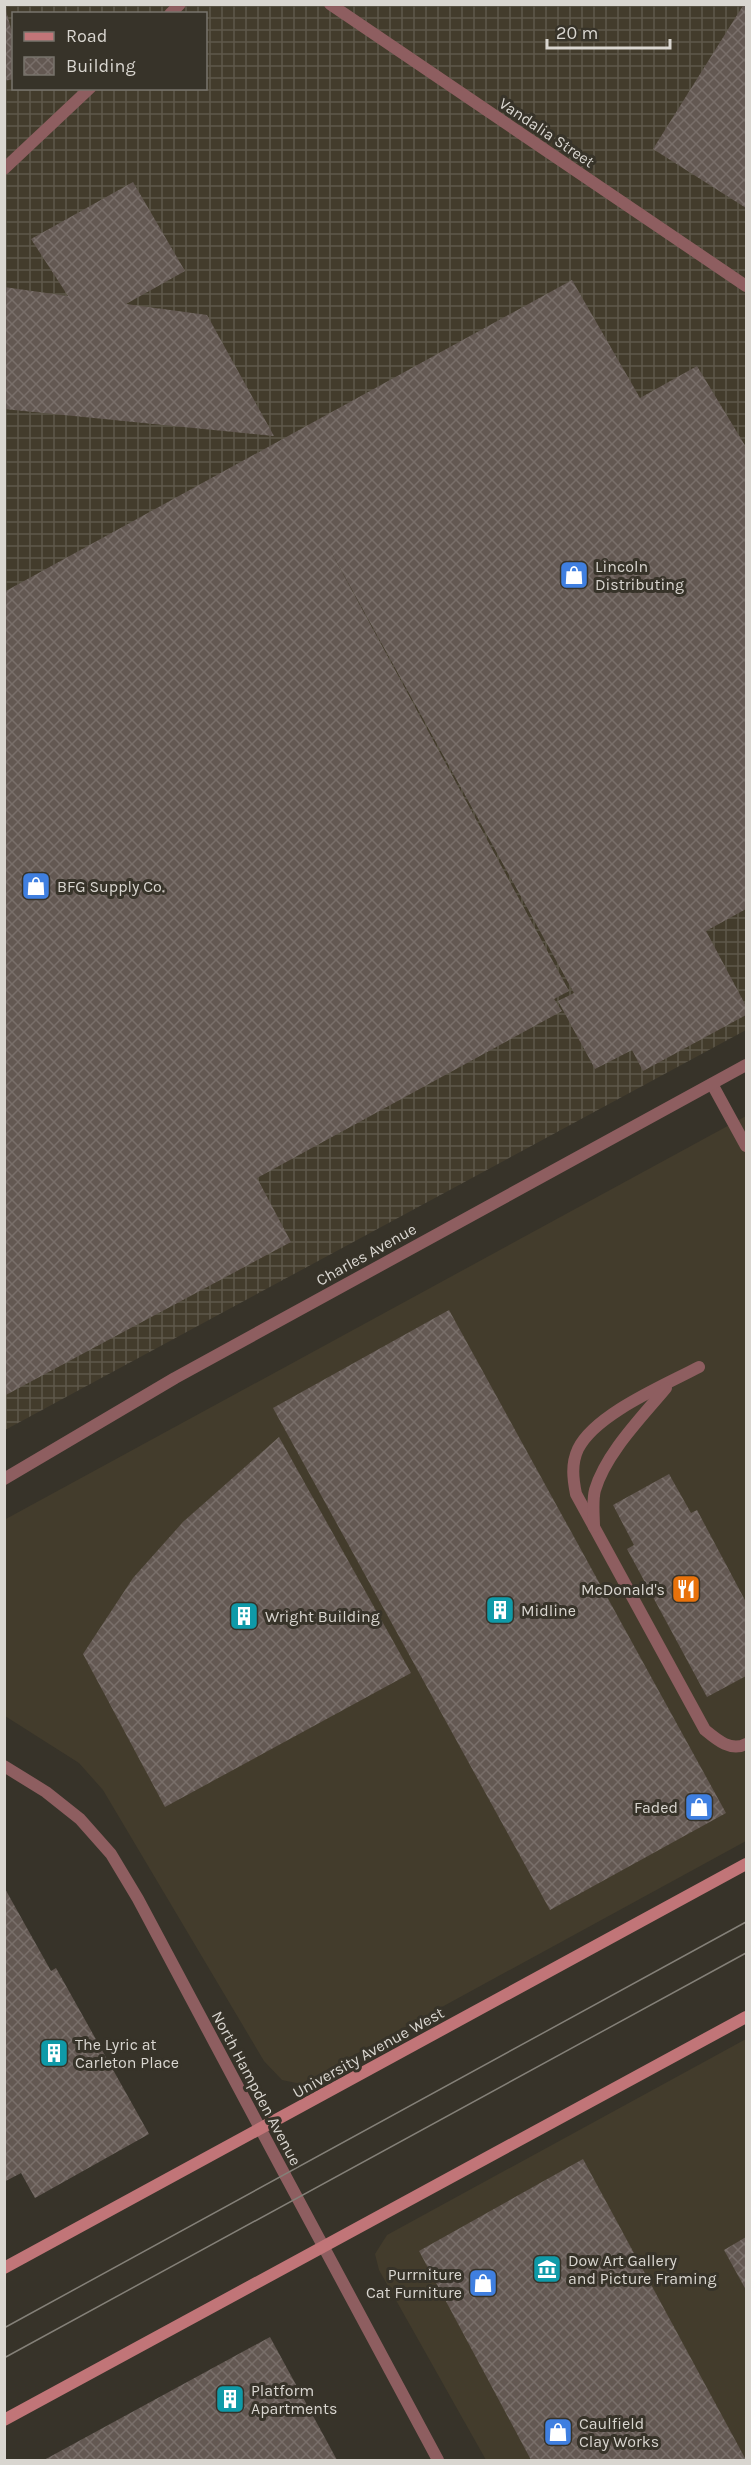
<svg xmlns="http://www.w3.org/2000/svg" width="751" height="2465" font-family="Karla,sans-serif">
<defs>
<pattern id="industrial-grid" width="8" height="8" patternUnits="userSpaceOnUse" patternTransform="scale(1.5)"><rect width="8" height="8" fill="#433c2c"/><path d="M0 4h8M4 0v8" fill="none" stroke="#5e574a"/></pattern>
<pattern id="building-cross-hatch" width="8" height="8" patternUnits="userSpaceOnUse" patternTransform="scale(1.5)"><rect width="8" height="8" fill="#635852"/><path d="M0 0l8 8M0 8l8-8" fill="none" stroke="#796f6a"/></pattern>
</defs>
<rect width="100%" height="100%" fill="#373329"/>
<!-- built -->
<g fill="#433c2c">
<path d="M746 1116V1841L301 2084 282 2080 264 2061 103 1790 79 1763 5 1716 4 1520Z"/>
<path d="M746 2039V2460H486L379 2270 375 2254 387 2235Z"/>
</g>
<!-- industrial -->
<path fill="url(#industrial-grid)" fill-rule="evenodd" d="M5 5H746V1030L5 1430ZM14 14H206V88H14Z"/>
<!-- building -->
<g fill="url(#building-cross-hatch)">
<path d="M4 4 14 39V79L4 81Z"/>
<path d="M744 4H746V208L653 149Z"/>
<path d="M133 182 185 271 126 304 207 315 274 436 4 409V287L68 296 31 239Z"/>
<path d="M572 280 640 398 697 366 746 447V909L706 931 746 1006V1015L643 1071 632 1050 595 1069 558 1001 574 993 323 537 569 991 554 999 562 1011 257 1178 291 1242 4 1396V592Z"/>
<path d="M449 1310 726 1813 550 1910 273 1408Z"/>
<path d="M279 1437 411 1673 165 1807 83 1654 133 1578 183 1522Z"/>
<path d="M669 1474 691 1513 697 1510 746 1602V1676L707 1697 627 1549 634 1545 613 1505Z"/>
<path d="M4 1887 51 1971 56 1968 149 2134 35 2198 21 2173 4 2182Z"/>
<path d="M583 2159 746 2460H531L419 2251Z"/>
<path d="M746 2237V2290L724 2250Z"/>
<path d="M270 2337 337 2460H44Z"/>
</g>
<g fill="none" stroke-linecap="round" stroke-linejoin="round">
<!-- service -->
<g stroke="#8e5e60" stroke-width="12">
<path d="M699 1367C665 1385 595 1414 578 1449 571 1464 573 1479 576 1494L705 1730C717 1740 731 1752 746 1744"/>
<path d="M594 1527C594 1516 592 1501 595 1490 606 1453 642 1417 666 1388"/>
</g>
<!-- minor -->
<g stroke="#8e5e60" stroke-width="12">
<path d="M712 1084 746 1146"/>
<path d="M4 1479 175 1378 746 1065"/>
<path d="M285 2175 438 2460"/>
</g>
<!-- tertiary -->
<g stroke="#8e5e60" stroke-width="12">
<path d="M330 4 746 286"/>
<path d="M170 14 180 4"/>
<path d="M4 169 90 88"/>
<path d="M4 1766 46 1792 80 1819 111 1854 138 1899 285 2175"/>
</g>
<!-- secondary -->
<g stroke="#c17578" stroke-width="12">
<path d="M4 2268 746 1864"/>
<path d="M4 2420 746 2017"/>
</g>
<!-- tram -->
<g stroke="#848078" stroke-width="1.5">
<path d="M4 2328 746 1922"/>
<path d="M4 2358 746 1953"/>
</g>
</g>
<!-- icons -->
<defs>
<g id="shop-square" transform="scale(1.5)"><rect x="-9" y="-9" width="18" height="18" rx="4" fill="#3f7fe0" stroke="#373329"/><path d="M-5-2.5h2.3a2.7 3.5 0 0 1 5.4 0H5L5.5 6h-11ZM-1.5-2.5h3a1.5 2.3 0 0 0-3 0Z" fill="#fff"/></g>
<g id="restaurant-square" transform="scale(1.5)"><rect x="-9" y="-9" width="18" height="18" rx="4" fill="#e8710a" stroke="#373329"/><path d="M-5-6h1v4h1v-4h1v4h1v-4h1v5L-1.5 .5V6h-2V.5L-5-1ZM5-6V6H3V1.5H1.5Q1.5-4 5-6Z" fill="#fff"/></g>
<g id="building-square" transform="scale(1.5)"><rect x="-9" y="-9" width="18" height="18" rx="4" fill="#0f9aa8" stroke="#373329"/><path d="M-4-6H4V6H1V3H-1V6H-4ZM-2.5-4.3h1.7v1.8h-1.7ZM.8-4.3h1.7v1.8H.8ZM-2.5-1h1.7V.8h-1.7ZM.8-1h1.7V.8H.8Z" fill="#fff"/></g>
<g id="museum-square" transform="scale(1.5)"><rect x="-9" y="-9" width="18" height="18" rx="4" fill="#0f9aa8" stroke="#373329"/><path d="M0-6L6-3V-2H-6V-3ZM-5-1h2V3h-2ZM-1-1h2V3h-2ZM3-1h2V3H3ZM-6 4H6V6H-6Z" fill="#fff"/></g>
</defs>
<g fill-rule="evenodd">
<use href="#shop-square" x="574" y="575"/>
<use href="#shop-square" x="36" y="886"/>
<use href="#restaurant-square" x="686" y="1589"/>
<use href="#building-square" x="500" y="1610"/>
<use href="#building-square" x="244" y="1616"/>
<use href="#shop-square" x="699" y="1807"/>
<use href="#building-square" x="54" y="2053"/>
<use href="#museum-square" x="547" y="2269"/>
<use href="#shop-square" x="483" y="2283"/>
<use href="#building-square" x="230" y="2399"/>
<use href="#shop-square" x="558" y="2432"/>
</g>
<g text-anchor="middle" stroke-width="6" stroke-linejoin="round" paint-order="stroke">
<!-- street labels -->
<g font-size="16" fill="#d9d6d0" stroke="#373329">
<text transform="translate(547 132) rotate(34)" y="6">Vandalia Street</text>
<text transform="translate(366 1254) rotate(-29)" y="6">Charles Avenue</text>
<text transform="translate(368 2052) rotate(-29)" y="6">University Avenue West</text>
<text transform="translate(257 2088) rotate(62)" y="6">North Hampden Avenue</text>
</g>
<!-- poi labels -->
<g font-size="16" fill="#d9d6d0" stroke="#373329" text-anchor="start">
<text x="595" y="572">Lincoln<tspan x="595" dy="18">Distributing</tspan></text>
<text x="57" y="892">BFG Supply Co.</text>
<text x="665" y="1595" text-anchor="end">McDonald's</text>
<text x="521" y="1616">Midline</text>
<text x="265" y="1622">Wright Building</text>
<text x="678" y="1813" text-anchor="end">Faded</text>
<text x="75" y="2050">The Lyric at<tspan x="75" dy="18">Carleton Place</tspan></text>
<text x="568" y="2266">Dow Art Gallery<tspan x="568" dy="18">and Picture Framing</tspan></text>
<text x="462" y="2280" text-anchor="end">Purrniture<tspan x="462" dy="18">Cat Furniture</tspan></text>
<text x="251" y="2396">Platform<tspan x="251" dy="18">Apartments</tspan></text>
<text x="579" y="2429">Caulfield<tspan x="579" dy="18">Clay Works</tspan></text>
</g>
</g>
<!-- border -->
<rect width="751" height="2465" fill="none" stroke="#d9d6d0" stroke-width="12"/>
<!-- legend -->
<rect x="12" y="12" width="195" height="78" fill="#373329" stroke="#78746c" stroke-width="1.5"/>
<rect x="24" y="32" width="30" height="9" fill="#c17578" stroke="#78746c" stroke-width="1.5"/>
<text x="66" y="42" font-size="18" fill="#d9d6d0">Road</text>
<rect x="24" y="57" width="30" height="18" fill="url(#building-cross-hatch)" stroke="#78746c" stroke-width="1.5"/>
<text x="66" y="72" font-size="18" fill="#d9d6d0">Building</text>
<!-- scale -->
<path d="M547 39v9h123v-9" fill="none" stroke="#d9d6d0" stroke-width="3"/>
<text x="556" y="39" font-size="18" fill="#d9d6d0" stroke="#373329" stroke-width="4.5" paint-order="stroke">20 m</text>
</svg>
